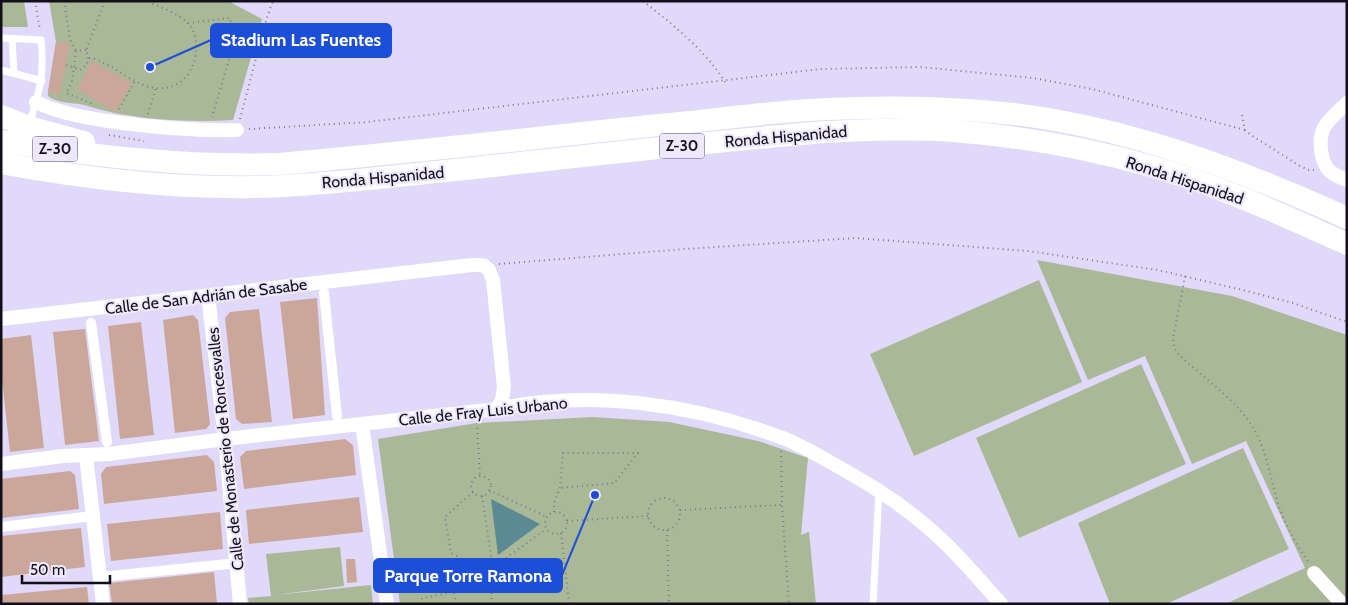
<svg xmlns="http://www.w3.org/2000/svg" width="1348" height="605" font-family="Cabin,sans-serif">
<rect width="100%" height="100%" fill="#e0d9f9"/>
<!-- green -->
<g fill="#a9b896">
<path d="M1 1H24L28 27H1Z"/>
<path d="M49 1H228L262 19 233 120C198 122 161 121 126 115 112 113 98 109 84 105 71 102 59 104 48 96V92L56 42Z"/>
<path d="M1037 260 1232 296 1347 335V604H1225L1305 568 1246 441 1192 464 1145 356 1088 380Z"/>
<path d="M1039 280 1082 382 914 456 870 354Z"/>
<path d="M1141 364 1186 464 1019 538 976 438Z"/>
<path d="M593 417 669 422 758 441 808 458 801 535 809 532 816 604H400L378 439 477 423Z"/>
<path d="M1243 448 1289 549 1166 604H1110L1078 523Z"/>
<path d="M340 547 344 586 275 595 371 585 373 604H249L248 598 271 596 266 554Z"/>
</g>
<!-- water -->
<path fill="#5c8a94" d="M491 499 540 524 498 555Z"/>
<!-- building -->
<g fill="#caa79a">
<path d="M56 42 70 43 59 95 48 92Z"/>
<path d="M92 61 132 83 115 112 77 89Z"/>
<path d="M317 298 325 415 293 419 280 302Z"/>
<path d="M259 309 272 422 242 424 236 419 225 318 230 312Z"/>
<path d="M193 315 198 320 210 424 206 429 175 433 163 320Z"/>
<path d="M141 322 154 435 120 439 108 326Z"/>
<path d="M85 329 99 441 65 445 53 332Z"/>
<path d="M31 335 44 448 10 452 1 371V339Z"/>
<path d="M345 439 353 445 356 475 244 489 240 457 246 451Z"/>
<path d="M207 455 214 462 217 491 104 504 101 474 106 467Z"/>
<path d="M70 471 75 475 79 509 1 518V479Z"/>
<path d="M359 497 363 532 249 544 246 510Z"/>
<path d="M220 512 223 549 111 561 107 524Z"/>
<path d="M81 528 85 567 1 577V536Z"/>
<path d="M346 559H355L357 582 347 583Z"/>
<path d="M214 572 217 604H112L109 583Z"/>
<path d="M87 587 89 604H1V595Z"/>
</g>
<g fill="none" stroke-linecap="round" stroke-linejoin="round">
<!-- path -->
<g stroke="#7f7a90" stroke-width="2" stroke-dasharray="1 4" stroke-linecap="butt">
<path d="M35 1 40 30"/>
<path d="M64 1 70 39 76 51"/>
<path d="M643 1C673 25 704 49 725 82"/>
<path d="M188 23 230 18 235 39 212 117"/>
<path d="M86 50 76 51 72 81 66 93 95 105"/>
<path d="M89 58C97 58 103 63 110 66 130 78 153 97 177 84 197 74 203 38 188 23 178 13 159 7 147 1"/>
<path d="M66 65 82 70C89 62 89 59 86 50L105 1"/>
<path d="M119 109 135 81"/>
<path d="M148 114 156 88"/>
<path d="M1242 115 1245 130 1251 135 1300 166 1309 170H1314"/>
<path d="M240 119 267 17 273 1"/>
<path d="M249 129 367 122 821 69 920 67 1033 78 1092 89 1245 130"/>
<path d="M109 135 144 141"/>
<path d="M499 264 685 249 855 238 1028 251 1158 270 1251 292 1293 303 1347 322"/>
<path d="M1185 276 1173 339 1174 348 1179 355C1204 378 1239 402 1255 431 1267 453 1270 477 1277 500 1283 522 1296 543 1308 562"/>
<path d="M477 423 480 476"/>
<path d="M781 451 782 505 789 604"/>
<circle cx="481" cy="486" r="10"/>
<path d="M489 490 547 517"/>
<path d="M473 492 445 517 451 553 482 569"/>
<path d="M482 496 492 562"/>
<circle cx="664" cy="514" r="16"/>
<path d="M680 510 782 505"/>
<path d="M554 512V503L560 488 563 453H638L614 483 560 488"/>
<circle cx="556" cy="523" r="11"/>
<path d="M567 521 648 516"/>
<path d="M667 530 669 604"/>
<path d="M561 533 569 604"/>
<circle cx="491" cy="571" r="9"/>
<path d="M498 564 546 529"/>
<path d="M421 604 422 598 454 592"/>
<path d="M456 604 454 592 482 572"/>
<path d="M491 604 493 580"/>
</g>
<!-- service -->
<g stroke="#fff" stroke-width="7">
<path d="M1 38 41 40C45 74 39 93 29 125"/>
<path d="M12 39 14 73"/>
<path d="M1 70 42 81"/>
<path d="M873 604 879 491"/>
</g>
<!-- pedestrian -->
<g stroke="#fff" stroke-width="10">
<path d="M324 293 337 416"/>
<path d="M91 323 107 442"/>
<path d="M1 527 93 516"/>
<path d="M100 577 238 563"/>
</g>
<!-- minor -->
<g stroke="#fff" stroke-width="14">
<path d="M36 102C63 115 94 119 122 123 161 128 198 131 237 130"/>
<path d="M1347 103C1340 110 1331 117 1325 126 1318 136 1320 157 1327 168 1331 174 1340 177 1347 180"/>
<path d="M208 295 225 439 240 604"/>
<path d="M1 319 472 265H483L489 270 493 280 504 387 502 400 497 409"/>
<path d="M362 424 387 604"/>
<path d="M86 456 103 604"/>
<path d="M1 464 63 456 109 454 225 439 497 409C589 389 692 404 780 437 797 443 814 453 830 462 864 481 896 500 925 525 953 548 977 577 1001 604"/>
<path d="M1314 573 1342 604"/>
</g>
<!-- trunk -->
<g stroke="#fff" stroke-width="22">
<path d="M1 116 29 127 84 142"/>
<path d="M1 141C93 156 185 167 279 164 406 153 533 138 659 125 716 120 772 111 828 109 890 106 953 107 1014 114 1130 128 1241 170 1347 218"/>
<path d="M1 163C93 180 189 191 283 186 343 183 404 175 465 169 585 156 705 142 825 132 867 130 911 128 953 131 1019 136 1087 148 1150 166 1218 185 1283 215 1347 244"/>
</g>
</g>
<g text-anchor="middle" stroke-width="4.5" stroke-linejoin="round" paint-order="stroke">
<!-- shield labels -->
<g fill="#ede8fc" stroke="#54505e" stroke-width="1">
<rect x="659.5" y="133.5" width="45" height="25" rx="4"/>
<rect x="32.5" y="136.5" width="45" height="25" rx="4"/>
</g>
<g font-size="15" font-weight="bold" fill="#120f1a">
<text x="682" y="151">Z-30</text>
<text x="55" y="154">Z-30</text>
</g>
<!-- street labels -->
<g font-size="16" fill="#120f1a" stroke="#ede8fc">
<text transform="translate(786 136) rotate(-5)" y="6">Ronda Hispanidad</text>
<text transform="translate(383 177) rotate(-5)" y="6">Ronda Hispanidad</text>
<text transform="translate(1185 180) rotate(18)" y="6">Ronda Hispanidad</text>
<text transform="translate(206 296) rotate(-7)" y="6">Calle de San Adrián de Sasabe</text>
<text transform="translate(483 411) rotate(-6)" y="6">Calle de Fray Luis Urbano</text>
<text transform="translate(225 449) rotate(-96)" y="6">Calle de Monasterio de Roncesvalles</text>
</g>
</g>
<!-- callouts -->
<path fill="none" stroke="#1d4ed8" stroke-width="2" d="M150 67L211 40M595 495L562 575"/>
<g fill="#1d4ed8" stroke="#ede8fc" stroke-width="2">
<circle cx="150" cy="67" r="5"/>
<circle cx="595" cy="495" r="5"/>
</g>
<g fill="#1d4ed8" stroke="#1d4ed8" stroke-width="2">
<rect x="211" y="24" width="180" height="33" rx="5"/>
<rect x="374" y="559" width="188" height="33" rx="5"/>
</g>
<g font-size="18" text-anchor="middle" font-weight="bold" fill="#fff">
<text x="301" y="46">Stadium Las Fuentes</text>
<text x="468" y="582">Parque Torre Ramona</text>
</g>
<!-- border -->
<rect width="1348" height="605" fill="none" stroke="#120f1a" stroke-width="5"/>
<!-- scale -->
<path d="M22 575v8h88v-8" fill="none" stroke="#120f1a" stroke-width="2.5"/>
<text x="30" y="575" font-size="15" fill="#120f1a" stroke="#ede8fc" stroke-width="4" paint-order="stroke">50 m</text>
</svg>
